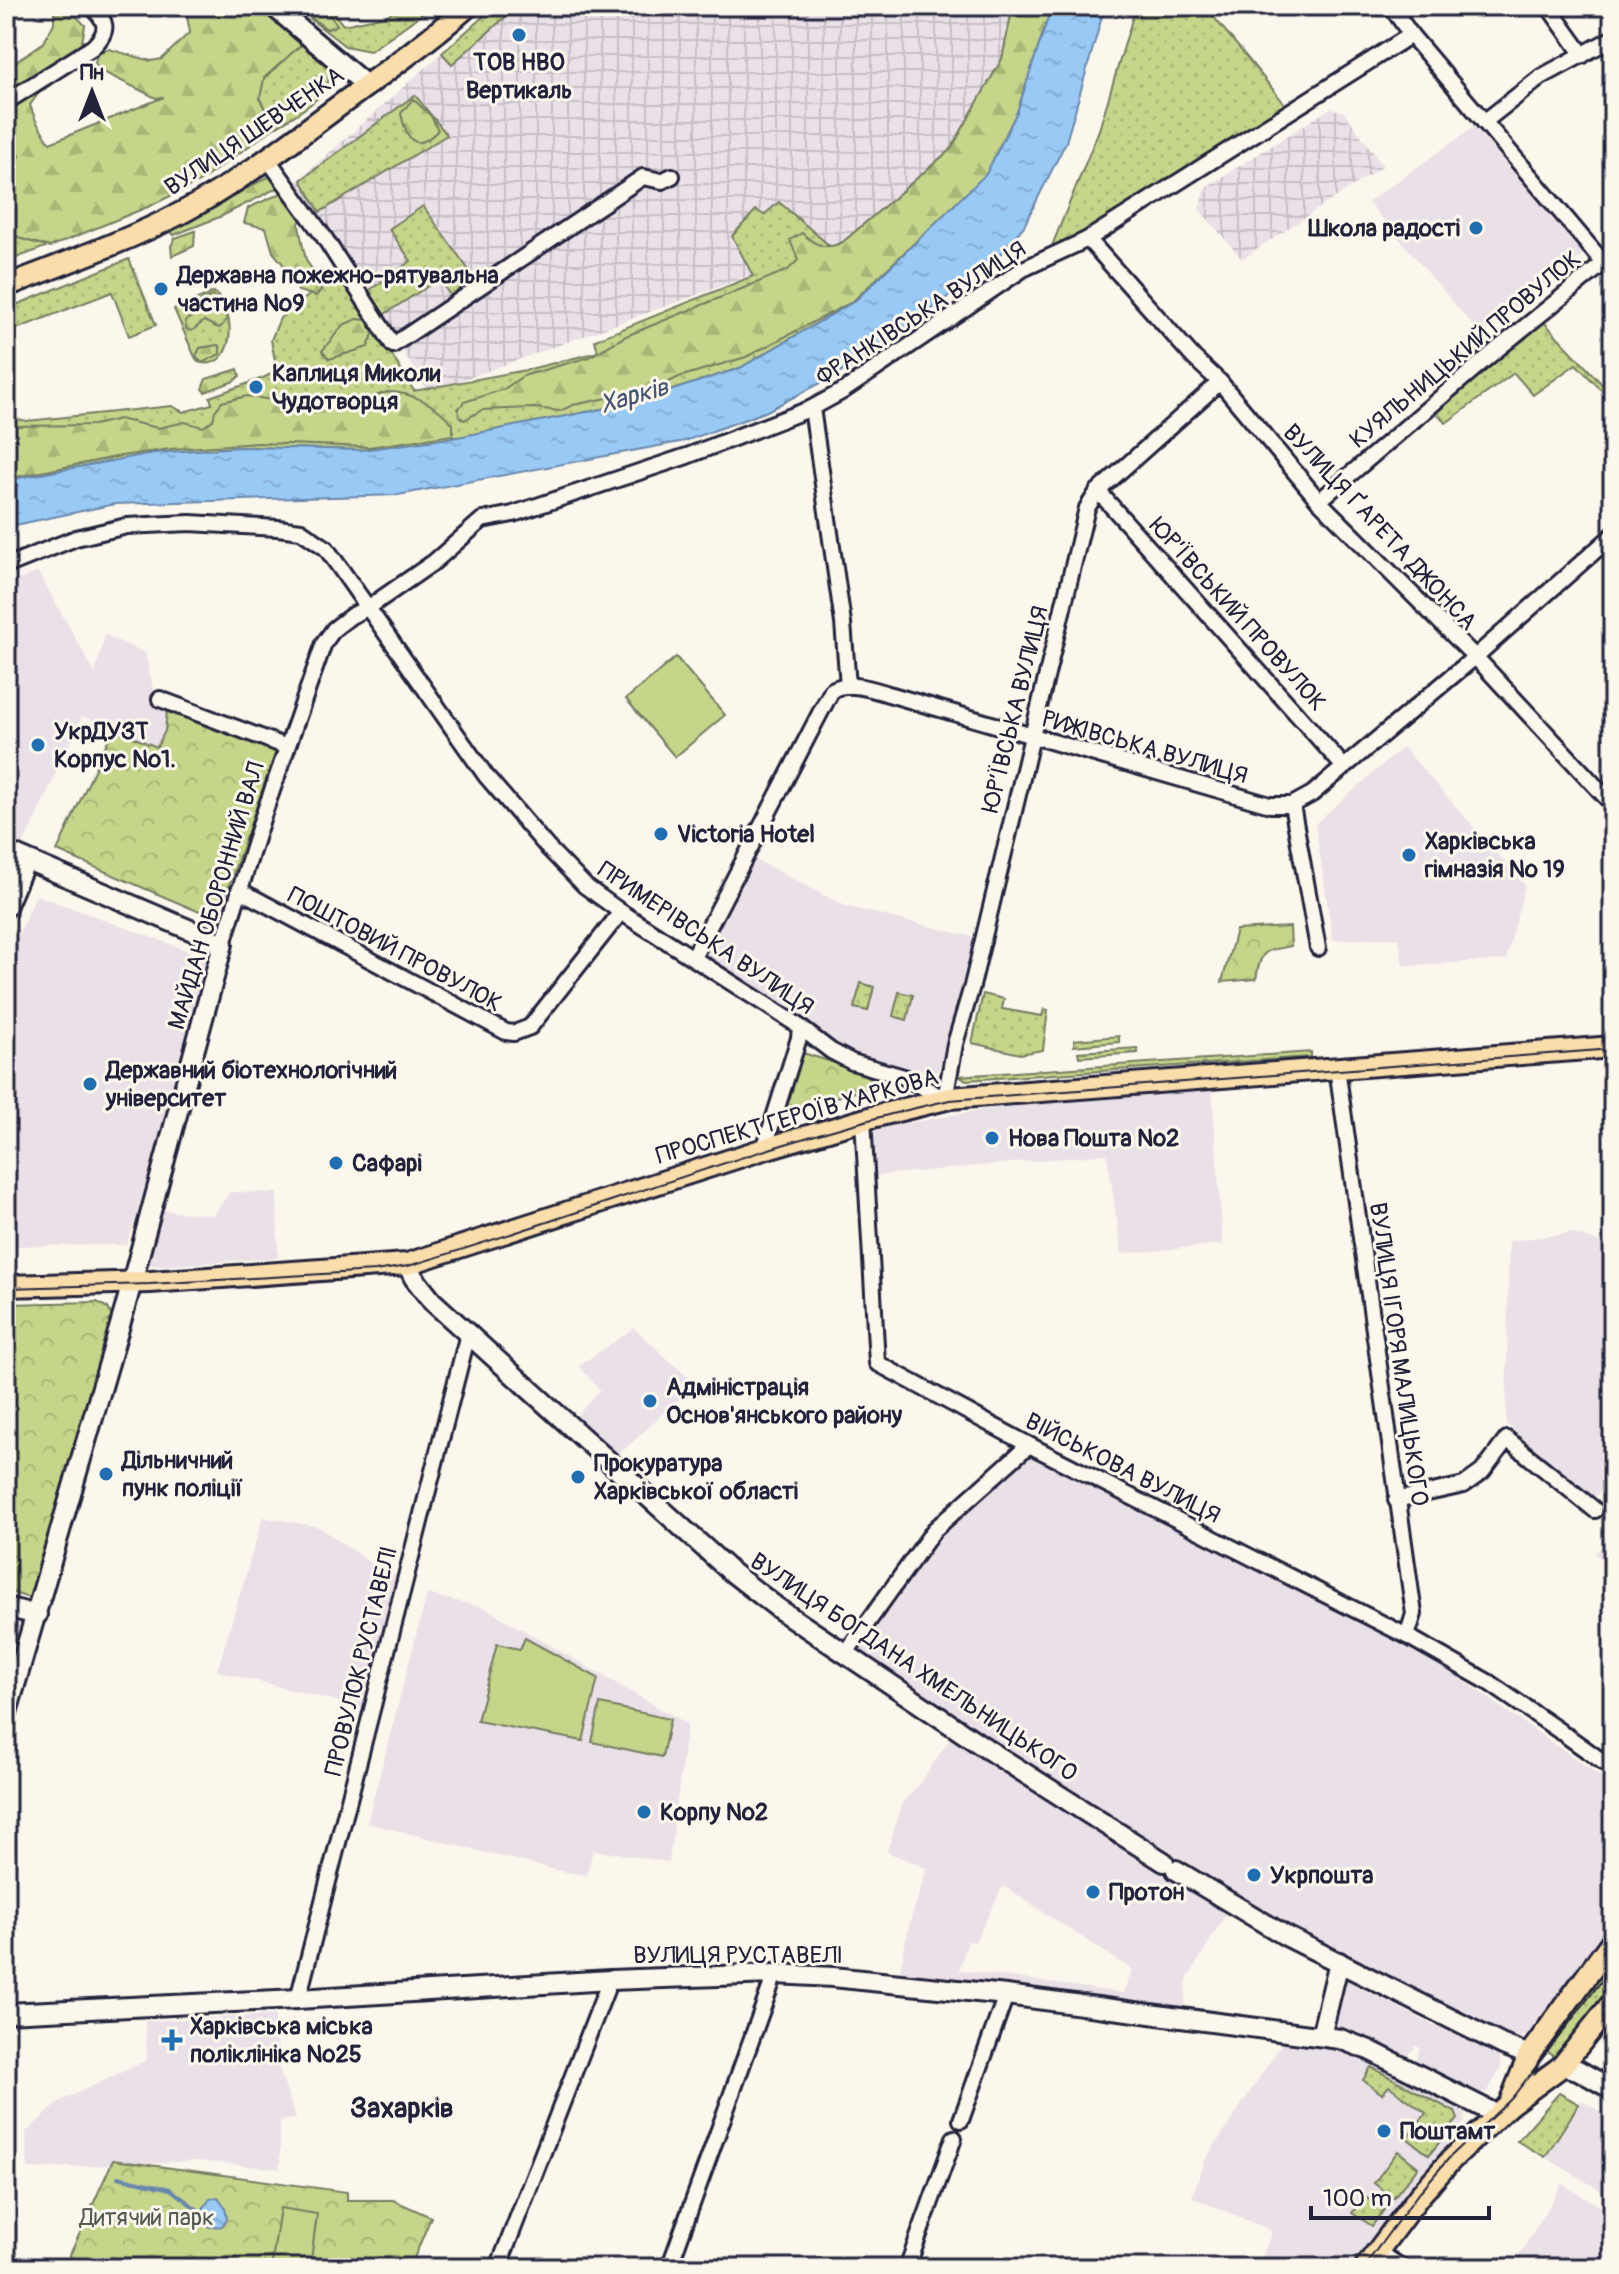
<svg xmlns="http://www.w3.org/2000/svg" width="1619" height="2274" font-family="Pangolin,sans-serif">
<defs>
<pattern id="industrial-grid" width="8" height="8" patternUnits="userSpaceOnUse" patternTransform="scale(2)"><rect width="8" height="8" fill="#eae0e7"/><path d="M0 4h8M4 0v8" fill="none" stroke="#c8c0c7"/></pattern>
<pattern id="grass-dots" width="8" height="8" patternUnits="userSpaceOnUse" patternTransform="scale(2)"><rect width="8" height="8" fill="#c5d589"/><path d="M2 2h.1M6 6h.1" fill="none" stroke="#a9b777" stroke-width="1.8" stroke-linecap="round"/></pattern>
<pattern id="forest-firs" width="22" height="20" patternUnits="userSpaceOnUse" patternTransform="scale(2)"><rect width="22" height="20" fill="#c5d589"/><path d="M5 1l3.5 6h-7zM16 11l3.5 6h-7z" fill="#a9b777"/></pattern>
<pattern id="park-crowns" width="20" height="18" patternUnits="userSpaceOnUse" patternTransform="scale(2)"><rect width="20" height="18" fill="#c5d589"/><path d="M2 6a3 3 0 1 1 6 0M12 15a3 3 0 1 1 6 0" fill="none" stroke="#a9b777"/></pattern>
<pattern id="water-ripples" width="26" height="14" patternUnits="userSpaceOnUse" patternTransform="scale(2)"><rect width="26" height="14" fill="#99caf5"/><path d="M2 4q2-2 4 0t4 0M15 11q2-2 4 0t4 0" fill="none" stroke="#84add3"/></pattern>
</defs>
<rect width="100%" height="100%" fill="#fbf7ec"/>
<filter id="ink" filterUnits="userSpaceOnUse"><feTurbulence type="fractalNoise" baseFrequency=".0125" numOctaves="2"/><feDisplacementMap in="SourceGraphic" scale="16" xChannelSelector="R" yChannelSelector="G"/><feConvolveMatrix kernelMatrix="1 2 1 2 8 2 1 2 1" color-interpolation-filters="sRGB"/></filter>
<g filter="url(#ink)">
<!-- built -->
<g fill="#eae0e7" fill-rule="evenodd">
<path d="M1474 127 1584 254 1481 335 1368 202Z"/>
<path d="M38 572 95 673 105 635 145 653 153 688 167 712 165 731 157 747 82 716 6 883V585Z"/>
<path d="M1403 747 1525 885 1506 960 1403 966 1399 938 1333 940 1315 824Z"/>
<path d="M752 858 845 906 977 938 938 1071 931 1075H922L889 1067 855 1055 706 956Z"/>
<path d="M36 895 208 958 141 1204 126 1245 6 1246V963Z"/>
<path d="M1212 1090 1223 1244 1122 1254 1107 1154 872 1176 870 1131 881 1128 997 1107Z"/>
<path d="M230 1192 277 1193 278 1258 157 1266 149 1264 146 1260 157 1210 213 1215Z"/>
<path d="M1571 1233 1613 1246V1473L1594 1499 1506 1424 1509 1241Z"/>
<path d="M634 1328 695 1384 614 1459 572 1421 600 1390 579 1366Z"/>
<path d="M1031 1450 1415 1647 1613 1785V1926L1531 2033 1519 2038 1510 2036 1292 1931 1218 1890 962 1722 855 1647 937 1530Z"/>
<path d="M263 1517 319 1527 383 1572 399 1576 367 1709 217 1671Z"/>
<path d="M1613 1530V1569L1595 1554Z"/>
<path d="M427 1594 485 1608 687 1724 669 1862 593 1850 587 1875 564 1872 367 1823Z"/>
<path d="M6 1611 20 1615 26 1625 6 1691Z"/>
<path d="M952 1736 1189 1891 1227 1912 1187 1980 1183 2014 899 1977 908 1929 927 1868 887 1852 903 1802 918 1786ZM1003 1886 1133 1970 1123 1993 959 1970 968 1941 975 1942Z"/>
<path d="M1345 1974 1364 1984 1365 1990 1438 2028 1444 2025 1499 2054 1501 2068 1488 2091 1476 2094 1415 2063 1420 2048 1416 2046 1405 2058 1359 2033 1336 2029 1332 2025Z"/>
<path d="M275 2015 280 2072 296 2119 280 2121V2169L197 2161 28 2169 26 2132 61 2101 147 2060 145 2021Z"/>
<path d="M1285 2039 1322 2044 1350 2051 1456 2106 1465 2114 1464 2123 1352 2268H1258L1272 2231 1192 2197 1205 2160Z"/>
<path d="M1581 2100 1613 2119V2198L1545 2157Z"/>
<path d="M1562 2184 1613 2214V2268H1512Z"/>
</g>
<!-- industrial -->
<g fill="url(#industrial-grid)">
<path d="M495 6H1013L1002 59 951 149 843 242 429 392 294 184Z"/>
<path d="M1331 108 1344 112 1383 166 1242 259 1199 209 1205 188Z"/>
</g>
<!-- grass -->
<g fill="url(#grass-dots)" stroke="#747c62" stroke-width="2">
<path d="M323 6H329L343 25 385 16 404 6H433L370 51 345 46 309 18 327 29 336 25Z"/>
<path d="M495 6H518L452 64 442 53Z"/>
<path d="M1013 6H1052L1017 112 986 174 855 301 740 368 633 403 458 437 362 450 240 447 154 453 6 482V417L27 421 172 406 183 412 212 404 210 397 263 378 277 371 271 340 280 318 340 271 414 391 526 370 598 352 595 340 753 276 732 236 756 210 764 215 779 202 831 247 843 242 951 149 1002 59Z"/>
<path d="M1136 6H1205L1288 108 1049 253 1099 130Z"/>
<path d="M303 43 329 64C337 95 296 114 274 128L260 99 264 77Z"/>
<path d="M415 95 447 135 320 212 301 180Z"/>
<path d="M423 206 476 280 451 297 439 279 380 317 367 292 411 261 389 229Z"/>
<path d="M9 231 22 239 48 246 6 262V232Z"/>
<path d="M129 259 156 325 129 336 112 292 6 333V309Z"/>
<path d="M214 292C240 315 233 373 198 362L194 355 174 309Z"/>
<path d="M1542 320 1613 396V402L1576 364 1533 395 1514 373 1446 423 1435 411Z"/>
<path d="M861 983 874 987 868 1011 854 1008Z"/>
<path d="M899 992 913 995 907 1020 893 1016Z"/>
<path d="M983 994 1004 999 1002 1009 1042 1016 1044 1009 1048 1010 1043 1050 1020 1054 972 1043Z"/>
<path d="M1119 1036V1042L1074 1046V1040Z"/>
<path d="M1137 1048 1138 1053 1079 1057 1078 1052Z"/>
<path d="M1311 1052V1057L967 1080 957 1076Z"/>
<path d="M1613 1956V1990L1574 2042 1556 2058 1544 2049Z"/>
<path d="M1371 2067 1455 2112 1458 2119 1429 2155 1407 2138 1426 2113 1389 2086 1382 2094 1363 2080Z"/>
<path d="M1559 2093 1579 2104 1545 2157 1517 2141Z"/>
<path d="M1398 2151 1418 2167 1393 2198 1374 2183Z"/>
<path d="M1364 2196 1384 2210 1372 2226 1352 2213Z"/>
</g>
<!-- forest -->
<g fill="url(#forest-firs)" stroke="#747c62" stroke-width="2">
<path d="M54 6 69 9 85 25 81 48 6 94V69L44 42 54 23Z"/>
<path d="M185 6H260L303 43 264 78 260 99 274 128 199 182 150 206 50 247 22 239 9 231 6 232V163L20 156 11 143 10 107 49 79 50 85 38 94 30 105 36 121 50 143 164 97 156 98 101 71 95 63 97 53 109 49 151 61 162 59 190 32Z"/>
<path d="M295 6H323L337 25 327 29Z"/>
<path d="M1013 6H1052L1017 112 986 175 852 302 746 357 679 377 657 388 573 405 560 411 534 408 482 410 464 420 459 416 458 409 464 402 504 389 523 376 589 357 626 336 788 270 798 260 790 240 802 233C815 245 825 251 843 242L951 149 1002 59Z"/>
<path d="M413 99 431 116 438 130C415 155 406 138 401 113Z"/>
<path d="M270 176 278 184 277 188 222 216 174 235 171 232 177 226Z"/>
<path d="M286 191 304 216 299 223C299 228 305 258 307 262 315 276 320 268 321 290L316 296 298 291 287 269 273 252 266 228 244 223 248 208Z"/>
<path d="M195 231 194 246 172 256 171 246 175 238Z"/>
<path d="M211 296C220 297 226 311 227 320L220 328 216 327 204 321 192 331 186 329 185 321 197 314 201 301Z"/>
<path d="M357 319 369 320 373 334 368 347 329 359 322 351 343 325Z"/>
<path d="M217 345 220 346V354L202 363 196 356 200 348Z"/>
<path d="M238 369 240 376 234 381 205 392 202 389 206 379Z"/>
<path d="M387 392C412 392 437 405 453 424V435L369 447 259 443 171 449 121 456 6 479V420L13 426 94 425 119 419 158 428 185 422 203 427 213 420 215 411 222 402 247 396 296 404 316 396 349 405Z"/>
</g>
<!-- park -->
<g fill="url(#park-crowns)" stroke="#747c62" stroke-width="2">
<path d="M167 712 276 751 225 897C219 910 209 912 195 910L57 851 113 729 157 747 165 731Z"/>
<path d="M1290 927 1291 946C1263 951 1261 950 1256 979L1222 982 1236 930Z"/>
<path d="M800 1052 838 1064 885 1084 784 1111Z"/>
<path d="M97 1302 108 1308 114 1321 33 1599 6 1591V1304Z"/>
<path d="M113 2160 347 2192V2200H393L431 2217 410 2268H64Z"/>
</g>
<!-- pitch -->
<g fill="#c5d589" stroke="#747c62" stroke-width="2">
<path d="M676 657 725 715 675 757 626 699Z"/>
<path d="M525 1638 598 1678 583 1741 477 1721 497 1644 520 1649Z"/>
<path d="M600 1704 670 1719 662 1757 592 1742Z"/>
<path d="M280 2208 317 2214 310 2268H271Z"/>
</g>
<!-- water -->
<g fill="url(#water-ripples)" stroke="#6987ab" stroke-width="2">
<path d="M1052 6H1105L1066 142 1024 226 997 258 871 357 765 412 685 441 398 495 115 504 6 527V482L19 478 154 453 240 447 362 450 458 437 633 403 740 368 855 301 986 174 1017 112Z"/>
<path d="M218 2197 225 2207 227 2219 222 2226 210 2227 200 2222 199 2215 210 2199Z"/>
</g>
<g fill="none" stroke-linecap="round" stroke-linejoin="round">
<!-- stream -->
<path stroke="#6987ab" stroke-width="4" d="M118 2177 170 2189 202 2213 206 2212"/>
<!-- street casing -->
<g stroke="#22223b" stroke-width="20">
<g id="street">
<path d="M1391 6 1411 35 1613 274"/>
<path d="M1548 6 1583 55"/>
<path d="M6 102 93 47C110 30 107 21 91 6"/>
<path d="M1484 122 1541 77 1613 38"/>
<path d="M267 158 324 237 393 345 643 177 662 181 672 176"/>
<path d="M1088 239 1194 358 1220 382 1319 501 1484 666 1613 805"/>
<path d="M812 408 843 623 848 686"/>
<path d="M1098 491 1344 767"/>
<path d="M1319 501 1494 352 1604 263"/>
<path d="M6 566 76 538 127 526 190 523 278 528 301 531 326 548 486 776 548 848 585 886 621 912 793 1022 831 1051 852 1062 904 1077 945 1099 955 1044 972 986 1087 508 1098 491 1220 382"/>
<path d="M160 699 287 747"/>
<path d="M1292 805 1318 948"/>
<path d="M239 890 506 1032 514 1033 530 1027 621 912"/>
<path d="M223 944 262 819 324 643 334 629 351 616 369 607 434 562 482 520 513 514 687 456 812 408 843 391 1023 269 1088 239 1411 35"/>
<path d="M694 956 832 690C849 680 874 690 892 695L1270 805H1292L1312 794 1475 657 1613 535"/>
<path d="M1337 1068 1414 1614 1407 1636"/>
<path d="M863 1119 877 1363 1029 1445 1407 1636 1488 1682 1561 1732"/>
<path d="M764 1149 799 1038 800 1027"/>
<path d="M1396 1500 1464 1485 1482 1472 1507 1439 1595 1510"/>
<path d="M845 1654 934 1530 1029 1445"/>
<path d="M1567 1736 1613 1769"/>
<path d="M298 1999 468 1334"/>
<path d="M961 2120 1006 1995"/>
<path d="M1378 2252 1403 2268"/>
<path d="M498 2268 610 1980"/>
<path d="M669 2268 775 1974"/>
<path d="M907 2268 954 2138"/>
</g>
</g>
<!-- secondary casing -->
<g stroke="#22223b" stroke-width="24">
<g id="secondary">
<path d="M273 6 367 86"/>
<path d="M6 851 223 944 125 1308 6 1716"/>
<path d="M6 907 26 860"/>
<path d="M407 1264 414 1278 432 1301 730 1571 779 1609 987 1749 1164 1862"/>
<path d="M6 1607 37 1615"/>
<path d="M1176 1870 1286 1936 1503 2045 1529 2055"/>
<path d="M6 2013 298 1999 610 1980 775 1974 833 1977 1006 1995 1340 2039 1369 2050 1498 2115"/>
<path d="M1321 2036 1339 1962"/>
<path d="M1562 2066 1578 2070 1613 2090"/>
</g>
</g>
<!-- primary casing -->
<g stroke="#22223b" stroke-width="26">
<g id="primary">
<path d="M6 286C65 263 125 242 181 213 235 185 284 147 332 111 378 77 425 44 468 6"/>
<path d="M6 1286 150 1282 407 1264 764 1149 876 1116 950 1098 1613 1047"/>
<path d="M1509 2105 1529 2055 1613 1940"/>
<path d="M1365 2268 1419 2196 1452 2159 1509 2105 1562 2066 1613 2002"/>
</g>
</g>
<!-- street -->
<use href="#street" stroke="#fbf7ec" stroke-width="14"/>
<!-- secondary -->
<use href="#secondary" stroke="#fbf7ec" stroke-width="18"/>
<!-- primary -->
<use href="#primary" stroke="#f9ddab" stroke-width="20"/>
<!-- tram -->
<g stroke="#22223b" stroke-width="2">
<path d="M6 1288 150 1284 375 1271 408 1266C589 1213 765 1141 950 1100L1613 1049"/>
<path d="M1363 2268 1417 2195 1450 2157 1512 2098 1613 1966"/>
</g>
</g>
</g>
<!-- markers -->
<g fill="#1f6fb2" stroke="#fbf7ec" stroke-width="3">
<circle cx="519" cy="35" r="8"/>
<circle cx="1476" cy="228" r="8"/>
<circle cx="161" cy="289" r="8"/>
<circle cx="256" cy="387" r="8"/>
<circle cx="38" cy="745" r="8"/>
<circle cx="661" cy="834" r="8"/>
<circle cx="1409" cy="855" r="8"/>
<circle cx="90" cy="1084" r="8"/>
<circle cx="992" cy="1138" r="8"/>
<circle cx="336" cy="1163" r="8"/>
<circle cx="650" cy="1401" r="8"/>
<circle cx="106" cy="1474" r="8"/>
<circle cx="578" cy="1477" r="8"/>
<circle cx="644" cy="1812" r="8"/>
<circle cx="1254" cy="1875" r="8"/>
<circle cx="1093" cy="1892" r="8"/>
<path d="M168 2028h8v8h8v8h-8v8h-8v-8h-8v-8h8z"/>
<circle cx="1384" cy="2131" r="8"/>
</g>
<g text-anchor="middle" stroke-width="6" stroke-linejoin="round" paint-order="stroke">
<!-- poi labels -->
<g font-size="24" font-weight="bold" fill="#22223b" stroke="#fbf7ec" text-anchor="start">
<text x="519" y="70" text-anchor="middle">ТОВ НВО<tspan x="519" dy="28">Вертикаль</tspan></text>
<text x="1460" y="236" text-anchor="end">Школа радості</text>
<text x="177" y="283">Державна пожежно-рятувальна<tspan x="177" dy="28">частина №9</tspan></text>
<text x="272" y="381">Каплиця Миколи<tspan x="272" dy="28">Чудотворця</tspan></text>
<text x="54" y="739">УкрДУЗТ<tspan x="54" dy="28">Корпус №1.</tspan></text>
<text x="677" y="842">Victoria Hotel</text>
<text x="1425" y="849">Харківська<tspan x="1425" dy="28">гімназія № 19</tspan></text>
<text x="106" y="1078">Державний біотехнологічний<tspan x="106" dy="28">університет</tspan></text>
<text x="1008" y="1146">Нова Пошта №2</text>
<text x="352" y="1171">Сафарі</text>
<text x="666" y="1395">Адміністрація<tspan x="666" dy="28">Основ'янського району</tspan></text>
<text x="122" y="1468">Дільничний<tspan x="122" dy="28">пунк поліції</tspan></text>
<text x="594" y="1471">Прокуратура<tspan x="594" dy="28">Харківської області</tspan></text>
<text x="660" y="1820">Корпу №2</text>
<text x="1270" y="1883">Укрпошта</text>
<text x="1109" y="1900">Протон</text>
<text x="190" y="2034">Харківська міська<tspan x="190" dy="28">поліклініка №25</tspan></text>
<text x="1400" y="2139">Поштамт</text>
</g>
<!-- street labels -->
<g font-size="24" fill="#22223b" stroke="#fbf7ec">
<text transform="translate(254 131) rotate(-34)" y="8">ВУЛИЦЯ ШЕВЧЕНКА</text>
<text transform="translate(921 313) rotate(-33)" y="8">ФРАНКІВСЬКА ВУЛИЦЯ</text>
<text transform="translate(1465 349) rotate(-40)" y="8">КУЯЛЬНИЦЬКИЙ ПРОВУЛОК</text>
<text transform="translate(1380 527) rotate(47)" y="8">ВУЛИЦЯ ҐАРЕТА ДЖОНСА</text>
<text transform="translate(1238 614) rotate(48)" y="8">ЮР’ЇВСЬКИЙ ПРОВУЛОК</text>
<text transform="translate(1015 709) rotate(-76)" y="8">ЮР’ЇВСЬКА ВУЛИЦЯ</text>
<text transform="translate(1145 747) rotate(16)" y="8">РИЖІВСЬКА ВУЛИЦЯ</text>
<text transform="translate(216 896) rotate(-73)" y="8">МАЙДАН ОБОРОННИЙ ВАЛ</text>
<text transform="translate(706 938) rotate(34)" y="8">ПРИМЕРІВСЬКА ВУЛИЦЯ</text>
<text transform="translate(395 949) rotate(28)" y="8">ПОШТОВИЙ ПРОВУЛОК</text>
<text transform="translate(797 1116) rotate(-16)" y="8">ПРОСПЕКТ ГЕРОЇВ ХАРКОВА</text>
<text transform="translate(1399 1354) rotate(82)" y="8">ВУЛИЦЯ ІГОРЯ МАЛИЦЬКОГО</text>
<text transform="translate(1123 1468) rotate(27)" y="8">ВІЙСЬКОВА ВУЛИЦЯ</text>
<text transform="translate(361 1661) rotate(-76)" y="8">ПРОВУЛОК РУСТАВЕЛІ</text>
<text transform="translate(914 1667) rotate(34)" y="8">ВУЛИЦЯ БОГДАНА ХМЕЛЬНИЦЬКОГО</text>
<text x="738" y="1963">ВУЛИЦЯ РУСТАВЕЛІ</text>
</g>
<!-- park labels -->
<g font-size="24" fill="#535852" stroke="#fbf7ec">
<text x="147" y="2225">Дитячий парк</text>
</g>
<!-- water labels -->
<g font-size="26" font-style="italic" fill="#465473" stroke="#fbf7ec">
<text transform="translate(634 395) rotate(-16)" y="9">Харків</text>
</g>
<!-- quarter labels -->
<g font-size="28" font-weight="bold" fill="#22223b" stroke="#fbf7ec">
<text x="402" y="2117">Захарків</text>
</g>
</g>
<!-- margin -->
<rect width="1619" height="2274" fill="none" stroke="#fbf7ec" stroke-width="32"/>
<rect x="16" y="16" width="1587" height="2242" fill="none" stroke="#22223b" stroke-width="3" filter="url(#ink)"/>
<!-- north arrow -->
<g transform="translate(92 92)" stroke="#fbf7ec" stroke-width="6" paint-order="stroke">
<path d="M0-6L14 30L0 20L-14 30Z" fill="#22223b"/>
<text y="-12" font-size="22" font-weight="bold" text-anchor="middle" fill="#22223b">Пн</text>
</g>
<!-- scale -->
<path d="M1311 2206v12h178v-12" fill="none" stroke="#22223b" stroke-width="4"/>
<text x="1323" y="2206" font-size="24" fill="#22223b" stroke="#fbf7ec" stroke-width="6" paint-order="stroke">100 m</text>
</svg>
